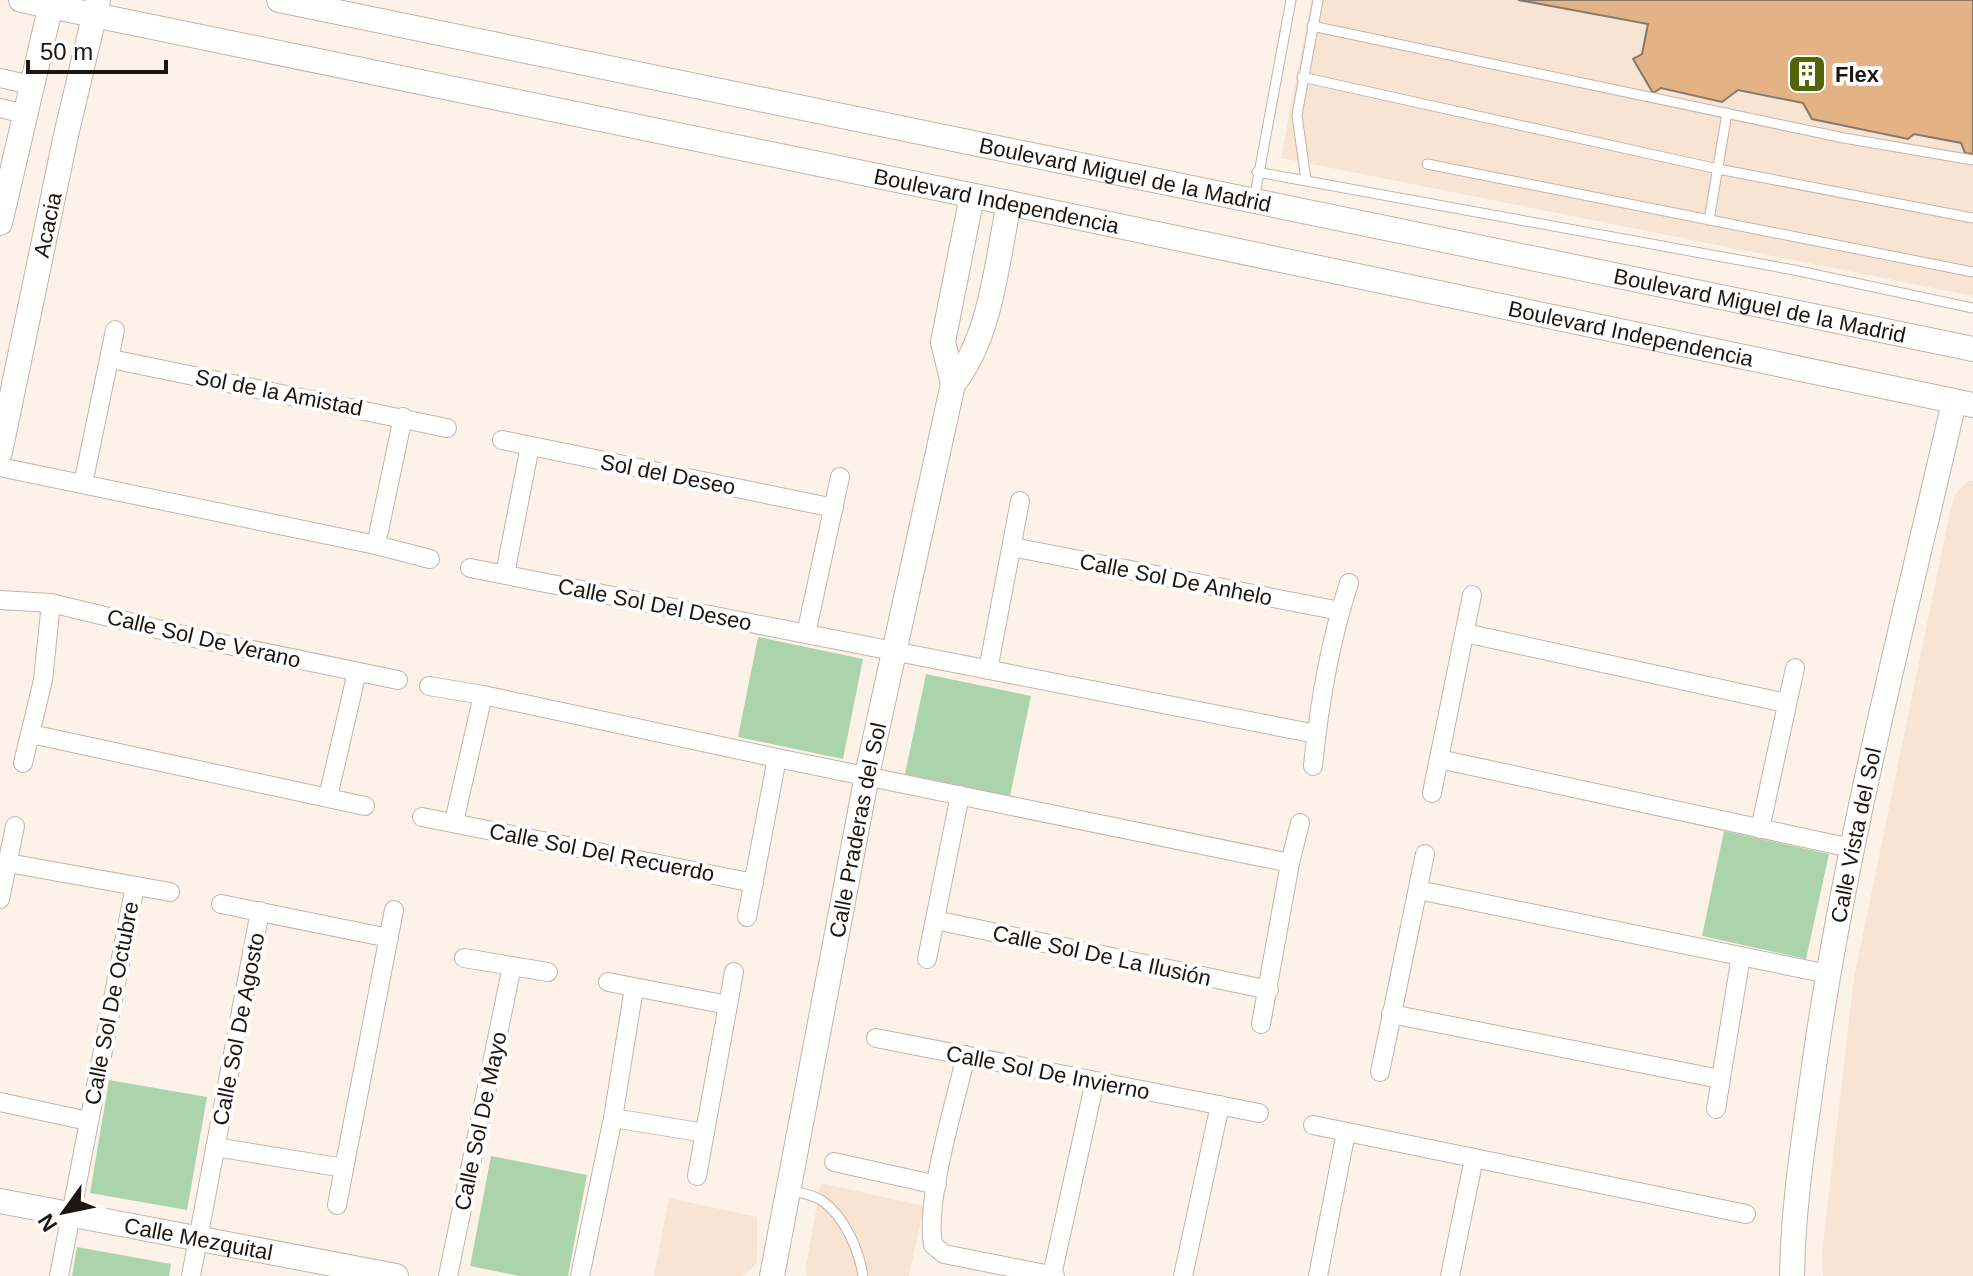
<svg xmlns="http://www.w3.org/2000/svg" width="1973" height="1276" font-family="Arial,sans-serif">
<rect width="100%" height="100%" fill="#fdf2e8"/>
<!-- built -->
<g fill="#f8e4d3">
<path d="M1311 0H1973V296L1281 158Z"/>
<path d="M1968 481H1973V1276H1823L1822 1252 1854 978 1950 512 1955 495Z"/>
<path d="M821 1183 924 1206 909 1276H808L805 1271Z"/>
<path d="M669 1198 757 1217V1263L743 1276H654Z"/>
</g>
<!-- green -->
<g fill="#acd4ac">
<path d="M758 637 863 659 843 759 738 737Z"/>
<path d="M926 674 1031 696 1010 796 905 774Z"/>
<path d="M1724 831 1829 854 1806 959 1702 936Z"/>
<path d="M109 1080 207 1097 187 1210 90 1193Z"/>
<path d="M491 1156 587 1175 568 1276H519L470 1266Z"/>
<path d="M77 1247 171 1264 169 1276H72Z"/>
</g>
<!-- building -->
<path fill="#e4b385" stroke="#85796e" stroke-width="2" d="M1518 0H1973V154L1965 153 1961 143 1914 134 1908 139 1812 119 1803 103 1738 90 1722 102 1661 88 1653 93 1633 59 1642 54 1648 24Z"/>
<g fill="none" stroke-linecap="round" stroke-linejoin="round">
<!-- lane casing -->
<g stroke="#c2b5a9" stroke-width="11">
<g id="lane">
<path d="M1312 26 1844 138 1973 160"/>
<path d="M1302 77 1718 169 1973 218"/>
<path d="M1427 164 1973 272"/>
<path d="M1257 172 1794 270 1973 308"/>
<path d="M1306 180 1297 115 1318 0"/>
<path d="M1254 200 1291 0"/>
<path d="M1709 220 1727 113"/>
<path d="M791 1190C800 1193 813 1195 821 1200 844 1215 859 1250 863 1276"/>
</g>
</g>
<!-- street casing -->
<g stroke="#c2b5a9" stroke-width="20">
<g id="street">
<path d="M0 78 31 85"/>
<path d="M0 108 24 114"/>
<path d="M111 359 447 428"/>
<path d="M502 440 834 508"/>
<path d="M0 467 376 545 430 559"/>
<path d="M83 484 115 330"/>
<path d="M376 545 403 417"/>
<path d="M1012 547 1340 611"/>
<path d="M470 568 1316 734"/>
<path d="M505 574 530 446"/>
<path d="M0 600 51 603 199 639 398 680"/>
<path d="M1465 633 1786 703"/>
<path d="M806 634 840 477"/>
<path d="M988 670 1020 501"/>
<path d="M429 686 483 695 777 758 1290 863"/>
<path d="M31 734 365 806"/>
<path d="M1439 759 1851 848"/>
<path d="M23 763 43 680 51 603"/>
<path d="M1313 766C1319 705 1330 641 1349 583"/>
<path d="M1432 793 1472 595"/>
<path d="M328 797 357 672"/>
<path d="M422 817 754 883"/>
<path d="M454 822 483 695"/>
<path d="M1760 829 1795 668"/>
<path d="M8 863 170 892"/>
<path d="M1418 890 1828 974"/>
<path d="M0 899 15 826"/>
<path d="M221 904 389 938"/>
<path d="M747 917 777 758"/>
<path d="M935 920 1269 990"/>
<path d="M464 958 548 972"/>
<path d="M927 959 960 795"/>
<path d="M608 982 728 1005"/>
<path d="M1391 1014 1720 1079"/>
<path d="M1261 1024 1290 863 1300 823"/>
<path d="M876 1038 1259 1113"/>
<path d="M966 1055C955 1105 925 1198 933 1245L944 1254 1055 1276"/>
<path d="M1380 1072 1425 854"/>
<path d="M0 1102 88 1121"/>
<path d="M1716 1109 1741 956"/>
<path d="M613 1118 705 1133"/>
<path d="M1313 1125 1746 1214"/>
<path d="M215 1147 344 1168"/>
<path d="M834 1162 937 1185"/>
<path d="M697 1176 734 972"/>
<path d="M337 1205 394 910"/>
<path d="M1052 1275 1095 1081"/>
<path d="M59 1276 135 886"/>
<path d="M191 1276 260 911"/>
<path d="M448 1276 512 966"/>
<path d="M580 1276 613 1118 634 988"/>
<path d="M1183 1276 1220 1105"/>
<path d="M1318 1276 1346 1132"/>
<path d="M1450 1276 1474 1158"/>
</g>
</g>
<!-- secondary casing -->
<g stroke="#c2b5a9" stroke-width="26">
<g id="secondary">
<path id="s1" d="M21 0 1009 203 1973 405"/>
<path id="s2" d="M279 0 1973 349"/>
<path d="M0 223 52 0"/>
<path d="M953 384 943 342 972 196"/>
<path id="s3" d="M0 452 66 135 98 0"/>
<path id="s4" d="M0 1201 396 1276"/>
<path id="s5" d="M772 1276 867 775 953 384C991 338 997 261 1009 203"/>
<path id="s6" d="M1792 1276C1793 1203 1805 1132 1815 1059 1847 837 1904 620 1954 402"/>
</g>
</g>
<!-- lane -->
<use href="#lane" stroke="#fff" stroke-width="9"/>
<!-- street -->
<use href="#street" stroke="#fff" stroke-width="18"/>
<!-- secondary -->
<use href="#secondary" stroke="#fff" stroke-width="24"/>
</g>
<!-- icons -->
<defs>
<g id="building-square" transform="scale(2)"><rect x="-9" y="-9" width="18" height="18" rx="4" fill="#536308" stroke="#fff"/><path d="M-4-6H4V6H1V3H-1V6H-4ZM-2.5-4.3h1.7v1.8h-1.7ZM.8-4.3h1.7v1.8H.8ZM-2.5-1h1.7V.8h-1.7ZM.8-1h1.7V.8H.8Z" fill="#fff"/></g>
</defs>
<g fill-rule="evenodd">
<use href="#building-square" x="1807" y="74"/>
</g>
<g text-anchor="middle" stroke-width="8" stroke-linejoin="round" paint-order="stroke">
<!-- poi labels -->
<g font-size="22" font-weight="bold" fill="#1b1612" stroke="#fff" text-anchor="start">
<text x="1835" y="82">Flex</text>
</g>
<!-- street labels -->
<g font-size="22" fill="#1b1612" stroke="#fff">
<text dy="8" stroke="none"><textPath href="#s2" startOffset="864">Boulevard Miguel de la Madrid</textPath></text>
<text dy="8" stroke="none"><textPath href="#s1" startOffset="996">Boulevard Independencia</textPath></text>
<text dy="8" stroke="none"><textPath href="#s3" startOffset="232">Acacia</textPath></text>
<text dy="8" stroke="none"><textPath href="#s2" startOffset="1512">Boulevard Miguel de la Madrid</textPath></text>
<text dy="8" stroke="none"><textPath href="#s1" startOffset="1644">Boulevard Independencia</textPath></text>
<text transform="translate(279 392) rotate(11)" y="8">Sol de la Amistad</text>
<text transform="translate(668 474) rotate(11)" y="8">Sol del Deseo</text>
<text transform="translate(1176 579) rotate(11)" y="8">Calle Sol De Anhelo</text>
<text transform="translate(655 604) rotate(11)" y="8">Calle Sol Del Deseo</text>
<text transform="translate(204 638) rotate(13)" y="8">Calle Sol De Verano</text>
<text dy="8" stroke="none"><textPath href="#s5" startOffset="454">Calle Praderas del Sol</textPath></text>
<text dy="8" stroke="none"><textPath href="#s6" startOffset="446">Calle Vista del Sol</textPath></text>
<text transform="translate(602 852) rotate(11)" y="8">Calle Sol Del Recuerdo</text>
<text transform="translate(1102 955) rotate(12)" y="8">Calle Sol De La Ilusión</text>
<text transform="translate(111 1003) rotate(-79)" y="8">Calle Sol De Octubre</text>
<text transform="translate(238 1029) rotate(-79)" y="8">Calle Sol De Agosto</text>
<text transform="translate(1048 1072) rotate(11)" y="8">Calle Sol De Invierno</text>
<text transform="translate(480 1121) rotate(-78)" y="8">Calle Sol De Mayo</text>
<text dy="8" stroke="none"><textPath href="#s4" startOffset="202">Calle Mezquital</textPath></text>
</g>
</g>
<!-- north arrow -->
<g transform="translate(64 1212) rotate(237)" stroke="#ffffff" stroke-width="6" paint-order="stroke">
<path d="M0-6L14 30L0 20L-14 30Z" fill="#1b1612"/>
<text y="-12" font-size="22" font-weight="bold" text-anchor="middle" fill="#1b1612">N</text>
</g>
<!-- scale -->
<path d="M28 60v12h138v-12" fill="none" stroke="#1b1612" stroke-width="4"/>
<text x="40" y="60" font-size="24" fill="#1b1612" stroke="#ffffff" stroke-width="6" paint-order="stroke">50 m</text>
</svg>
